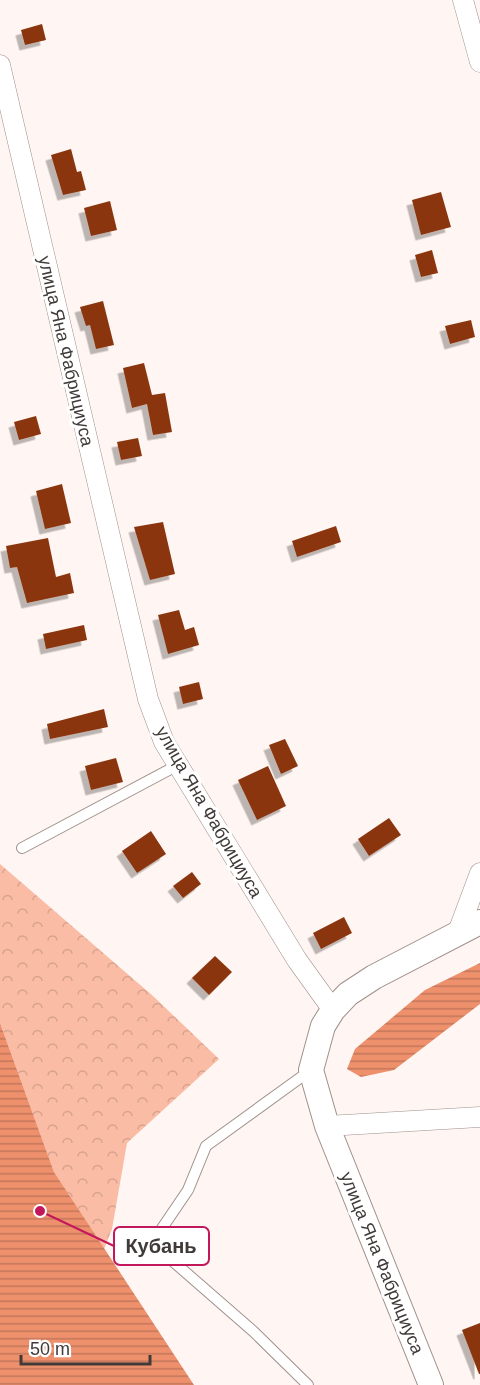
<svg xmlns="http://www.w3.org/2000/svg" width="480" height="1385" font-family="Arial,sans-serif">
<defs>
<pattern id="forest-crowns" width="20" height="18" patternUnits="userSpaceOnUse" patternTransform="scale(1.5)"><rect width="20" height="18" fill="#fabca4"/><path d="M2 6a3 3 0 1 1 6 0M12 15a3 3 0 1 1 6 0" fill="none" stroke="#d7a28e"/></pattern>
<pattern id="water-rules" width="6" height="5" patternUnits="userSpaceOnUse" patternTransform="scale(1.5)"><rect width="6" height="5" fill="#ee906c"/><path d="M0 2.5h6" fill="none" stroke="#c2775a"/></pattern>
<filter id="shadow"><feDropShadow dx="-5.5" dy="5.5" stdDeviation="0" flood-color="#0004"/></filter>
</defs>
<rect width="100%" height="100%" fill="#fff5f2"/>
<!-- forest -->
<path fill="url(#forest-crowns)" d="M0 864 153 996 219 1059 127 1143 112 1229 104 1249 54 1172 0 1023Z"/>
<!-- water -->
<g fill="url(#water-rules)">
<path d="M480 963V1004L394 1070 361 1077 347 1069 355 1049 425 990Z"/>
<path d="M0 1023 54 1172 194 1385H0Z"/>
</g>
<!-- building -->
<g fill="#8a3610" filter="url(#shadow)">
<path d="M42 24 46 40 25 45 21 30Z"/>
<path d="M71 149 77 172 81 171 86 190 63 195 51 155Z"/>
<path d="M441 192 451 227 421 235 412 200Z"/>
<path d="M110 201 117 230 91 236 84 208Z"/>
<path d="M432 250 438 273 421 277 415 255Z"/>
<path d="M103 301 114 345 96 349 90 325 86 326 80 307Z"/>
<path d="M471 320 475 337 450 344 445 326Z"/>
<path d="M144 363 152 395 165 393 172 432 153 435 147 404 132 408 123 368Z"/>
<path d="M36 416 41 434 19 440 14 422Z"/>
<path d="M138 438 142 456 121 460 117 442Z"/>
<path d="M62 484 71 523 45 529 36 491Z"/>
<path d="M163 522 175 574 150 580 134 527Z"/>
<path d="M336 526 341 542 297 557 292 541Z"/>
<path d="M48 538 56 577 70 573 74 593 27 603 17 567 10 568 6 546Z"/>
<path d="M179 610 185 630 194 627 199 645 168 654 158 615Z"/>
<path d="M84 625 87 640 46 649 43 634Z"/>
<path d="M199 682 203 699 183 704 179 687Z"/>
<path d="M104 709 108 727 50 739 47 724Z"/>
<path d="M285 739 298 766 281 774 269 745Z"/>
<path d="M116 758 123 782 91 790 85 766Z"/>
<path d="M268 766 286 806 257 820 238 780Z"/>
<path d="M389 818 401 835 369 856 358 839Z"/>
<path d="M151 831 166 854 137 873 122 851Z"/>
<path d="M192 872 201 884 183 898 173 886Z"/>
<path d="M344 917 352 933 321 949 313 933Z"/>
<path d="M215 956 232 972 209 995 192 978Z"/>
<path d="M480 1323V1374H479L462 1330Z"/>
</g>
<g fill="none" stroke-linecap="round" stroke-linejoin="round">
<!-- service casing -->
<g stroke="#9f918c" stroke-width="12">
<g id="service">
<path d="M22 848 178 765"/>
<path d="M308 1385 254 1332 152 1243 188 1190 206 1146 311 1070"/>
</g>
</g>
<!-- minor casing -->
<g stroke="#9f918c" stroke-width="21">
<g id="minor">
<path d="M463 0 480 62"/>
<path d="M0 65 148 699 164 742 297 960 333 1010"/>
<path d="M458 932 480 873"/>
<path d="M327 1126 480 1117"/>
</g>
</g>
<!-- tertiary casing -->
<g stroke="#9f918c" stroke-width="26">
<path id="tertiary" d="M431 1385 327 1126 311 1070 323 1026 333 1010 348 994 374 977 480 922"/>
</g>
<!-- service -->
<use href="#service" stroke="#fff" stroke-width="10"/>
<!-- minor -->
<use href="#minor" stroke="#fff" stroke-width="20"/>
<!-- tertiary -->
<use href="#tertiary" stroke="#fff" stroke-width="24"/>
</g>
<g text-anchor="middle" stroke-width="6" stroke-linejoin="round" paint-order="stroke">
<!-- street labels -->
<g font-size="18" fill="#403a38" stroke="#fff">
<text transform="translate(66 351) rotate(77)" y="6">улица Яна Фабрициуса</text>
<text transform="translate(209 812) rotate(60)" y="6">улица Яна Фабрициуса</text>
<text transform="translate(382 1263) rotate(68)" y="6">улица Яна Фабрициуса</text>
</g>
</g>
<!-- callouts -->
<path fill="none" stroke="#c2185b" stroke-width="2" d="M40 1211L114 1246"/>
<circle fill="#c2185b" stroke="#fff" stroke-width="2" cx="40" cy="1211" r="6"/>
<rect fill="#fff" stroke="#c2185b" stroke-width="2" x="114" y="1227" width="95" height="38" rx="6"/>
<g font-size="20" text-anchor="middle" font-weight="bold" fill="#403a38">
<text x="161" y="1253">Кубань</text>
</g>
<!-- scale -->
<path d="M21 1355v9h129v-9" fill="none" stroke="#403a38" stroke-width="3"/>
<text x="30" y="1355" font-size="18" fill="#403a38" stroke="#ffffff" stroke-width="4.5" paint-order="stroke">50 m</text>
</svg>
